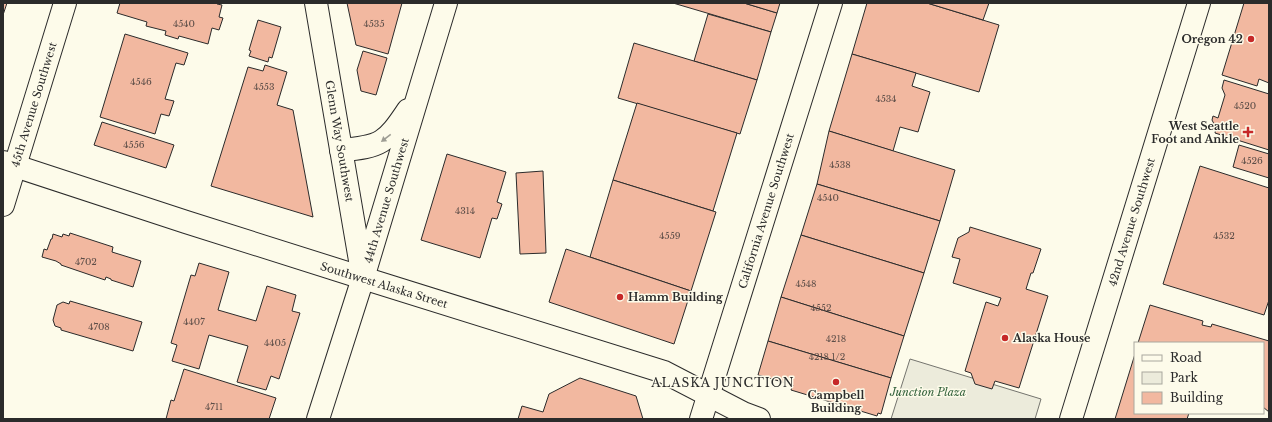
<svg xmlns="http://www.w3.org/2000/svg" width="1272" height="422" font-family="'Libre Baskerville',serif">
<rect width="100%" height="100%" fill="#fdfbea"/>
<!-- green -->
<path fill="#ecebdb" stroke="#74746e" d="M910 359 1041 399 1035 419H891Z"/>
<!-- building -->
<g fill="#f2b8a0" stroke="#2b2b2b">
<path d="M3 3H7L3 15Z"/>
<path d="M120 3H217V4L222 5 219 17 223 18 219 30 212 28 208 44 179 36 178 39 165 35 166 31 146 26 147 22 117 13Z"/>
<path d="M347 3H402L388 54 356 45Z"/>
<path d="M673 3H744L777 13 771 32Z"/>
<path d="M744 3H780L777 13Z"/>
<path d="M867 3H927L999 25 979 92 852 54Z"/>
<path d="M927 3H989L983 20Z"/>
<path d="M1244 3H1269V83L1259 79 1257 86 1222 75Z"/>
<path d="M708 14 771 32 757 80 694 61Z"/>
<path d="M258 20 281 27 272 58 269 57 268 62 249 56 251 51 249 50Z"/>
<path d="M125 34 188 53 184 65 176 63 165 99 174 101 169 116 161 114 155 134 100 117Z"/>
<path d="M634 43 757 80 740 134 618 98Z"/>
<path d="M363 51 387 58 376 95 361 91 357 70Z"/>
<path d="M852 54 916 73 912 86 930 92 918 132 900 127 893 151 829 131Z"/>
<path d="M265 65 287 72 277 105 293 110 313 217 211 186 248 67 263 71Z"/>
<path d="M1224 80 1269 94V150L1215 133 1216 128 1212 120 1213 116 1218 118 1225 95 1222 88Z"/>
<path d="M637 103 737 133 713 211 613 180Z"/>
<path d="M102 122 174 145 166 168 94 145Z"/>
<path d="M829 131 955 170 940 221 817 184Z"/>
<path d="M1239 145 1269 154V178L1233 167Z"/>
<path d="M447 154 506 172 497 202 502 204 497 219 492 218 480 258 421 240Z"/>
<path d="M1200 166 1269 188V300L1264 315 1163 284Z"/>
<path d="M543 171 546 253 520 254 516 173Z"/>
<path d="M613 180 716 212 691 291 590 257Z"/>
<path d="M817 184 940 221 924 273 801 235Z"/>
<path d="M970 227 1041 249 1033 273H1031L1026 289 1048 296 1019 388 995 381 992 389 975 384 971 373 965 371 986 302 998 306 1001 298 953 283 960 259 952 257 958 238 969 232Z"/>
<path d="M70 233 113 247 112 252 141 261 133 287 111 280V279L106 277 105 280 61 265V264L56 261 42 257 44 249 47 250 51 239H52L53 234 62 237 63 234 69 236Z"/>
<path d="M801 235 924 273 904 336 781 297Z"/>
<path d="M566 249 691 291 674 344 549 302Z"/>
<path d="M199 263 229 272 218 310 256 321 267 286 296 295 292 311 300 313 279 379 271 376 266 390 237 382 248 346 209 335 199 369 172 361 177 345 171 343 191 275 195 276Z"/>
<path d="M781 297 904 336 891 378 768 341Z"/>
<path d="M70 301 142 322 133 351 61 330V328L55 326 53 320 57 305 63 302 69 304Z"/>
<path d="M1150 305 1203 321 1202 325 1211 327 1212 324 1269 341V412L1263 407V343H1138Z"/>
<path d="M768 341 891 378 881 414 878 413 877 416 791 390 793 385 758 375Z"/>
<path d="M1135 354V413H1189L1187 419H1115Z"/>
<path d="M184 369 276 398 269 419H166L171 400 174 401Z"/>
<path d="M580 378 636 396 643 419H518L522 406 543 412 549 394Z"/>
</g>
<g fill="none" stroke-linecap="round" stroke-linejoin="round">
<!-- minor casing -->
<g stroke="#2b2b2b" stroke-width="24">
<g id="minor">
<path d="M341 150C381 147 386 143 408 110"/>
<path id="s1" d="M3 205 65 3"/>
<path id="s2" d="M363 278 446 3"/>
<path id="s3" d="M1071 419 1199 3"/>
</g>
</g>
<!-- tertiary casing -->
<g stroke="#2b2b2b" stroke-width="24">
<g id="tertiary">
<path id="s4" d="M316 3 363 278 318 419"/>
<path d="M3 162 186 222 363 278"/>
</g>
</g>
<!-- secondary casing -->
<g stroke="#2b2b2b" stroke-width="24">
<g id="secondary">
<path d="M363 278 664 372 743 413 759 419"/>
<path id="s5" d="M701 419 831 3"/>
</g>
</g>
<!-- minor -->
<use href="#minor" stroke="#fdfbea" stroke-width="22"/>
<!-- tertiary -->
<use href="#tertiary" stroke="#fdfbea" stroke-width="22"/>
<!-- secondary -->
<use href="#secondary" stroke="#fdfbea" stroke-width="22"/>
</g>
<!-- one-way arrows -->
<defs><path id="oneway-solid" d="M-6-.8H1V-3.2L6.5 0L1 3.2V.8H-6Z"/></defs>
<use fill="#9e9d94" href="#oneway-solid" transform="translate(386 138) rotate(142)"/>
<!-- markers -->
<g fill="#c62828" stroke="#fdfbea" stroke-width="1.5">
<circle cx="1251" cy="39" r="4"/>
<path d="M1246 126h4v4h4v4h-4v4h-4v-4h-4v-4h4z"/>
<circle cx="620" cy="297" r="4"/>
<circle cx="1005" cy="338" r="4"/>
<circle cx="836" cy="382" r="4"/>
</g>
<g text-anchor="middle" stroke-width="3" stroke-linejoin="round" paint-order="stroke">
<!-- number labels -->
<g font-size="9" fill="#5d4e48">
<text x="184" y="27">4540</text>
<text x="374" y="27">4535</text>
<text x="141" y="85">4546</text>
<text x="264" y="90">4553</text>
<text x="886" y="102">4534</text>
<text x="1245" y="109">4520</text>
<text x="134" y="148">4556</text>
<text x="1252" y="164">4526</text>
<text x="840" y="168">4538</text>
<text x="828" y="201">4540</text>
<text x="465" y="214">4314</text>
<text x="670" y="239">4559</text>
<text x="1224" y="239">4532</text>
<text x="86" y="265">4702</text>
<text x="806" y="287">4548</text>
<text x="821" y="311">4552</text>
<text x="194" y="325">4407</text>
<text x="99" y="330">4708</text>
<text x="836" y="342">4218</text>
<text x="275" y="346">4405</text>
<text x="827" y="360">4218 1/2</text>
<text x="214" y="410">4711</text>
</g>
<!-- poi labels -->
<g font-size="11" font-weight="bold" fill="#2b2b2b" stroke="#fdfbea" text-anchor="end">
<text x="1243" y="43">Oregon 42</text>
<text x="1239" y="130">West Seattle<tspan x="1239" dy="13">Foot and Ankle</tspan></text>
<text x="628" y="301" text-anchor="start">Hamm Building</text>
<text x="1013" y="342" text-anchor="start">Alaska House</text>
<text x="836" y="399" text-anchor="middle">Campbell<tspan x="836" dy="13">Building</tspan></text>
</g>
<!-- street labels -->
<g font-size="11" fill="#2b2b2b" stroke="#fdfbea">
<text dy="4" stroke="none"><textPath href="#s1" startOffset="105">45th Avenue Southwest</textPath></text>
<text dy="4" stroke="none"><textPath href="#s4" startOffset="140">Glenn Way Southwest</textPath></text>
<text dy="4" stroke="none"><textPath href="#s2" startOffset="81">44th Avenue Southwest</textPath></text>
<text dy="4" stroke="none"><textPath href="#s5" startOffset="218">California Avenue Southwest</textPath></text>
<text dy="4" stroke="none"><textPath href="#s3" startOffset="206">42nd Avenue Southwest</textPath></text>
<text transform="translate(384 285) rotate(17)" y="4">Southwest Alaska Street</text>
</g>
<!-- park labels -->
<g font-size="11" font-style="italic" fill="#34623c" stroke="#fdfbea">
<text x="928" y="396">Junction Plaza</text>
</g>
<!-- neighbourhood labels -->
<g font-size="12" letter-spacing="1" fill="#2b2b2b" stroke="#fdfbea">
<text x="723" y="387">ALASKA JUNCTION</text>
</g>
</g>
<!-- border -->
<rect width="1272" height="422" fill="none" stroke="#2b2b2b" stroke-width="8"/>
<!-- legend -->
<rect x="1134" y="342" width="130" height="72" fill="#fdfbea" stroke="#a9a89e"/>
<rect x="1142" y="355" width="20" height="6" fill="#fdfbea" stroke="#a9a89e"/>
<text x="1170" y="362" font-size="12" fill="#2b2b2b">Road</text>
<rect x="1142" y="372" width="20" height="12" fill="#ecebdb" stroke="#a9a89e"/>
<text x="1170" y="382" font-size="12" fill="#2b2b2b">Park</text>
<rect x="1142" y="392" width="20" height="12" fill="#f2b8a0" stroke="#a9a89e"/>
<text x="1170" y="402" font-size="12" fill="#2b2b2b">Building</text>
</svg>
